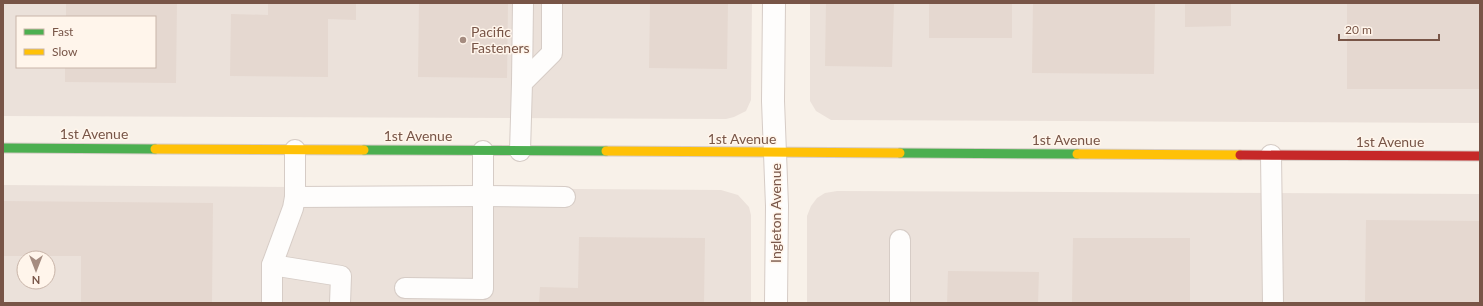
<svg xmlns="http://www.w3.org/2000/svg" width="1483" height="306" font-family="Lato,sans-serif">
<rect width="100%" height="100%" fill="#f8f1e9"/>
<!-- industrial -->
<g fill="#ebe1da" fill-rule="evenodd">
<path d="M3 3H752L751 100 746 111 734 117 726 119 3 116ZM17 17H155V67H17Z"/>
<path d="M810 3H1480V123L831 120 816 111 810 101Z"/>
<path d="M3 185 721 190 738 195 749 207 751 215V303H3ZM24 258H48V282H24Z"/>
<path d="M837 191 1480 194V303H807V216L811 206 817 198 825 193Z"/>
</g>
<!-- building -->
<g fill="#e5d8d0">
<path d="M66 3H177L176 83 65 82V67H155V17H66Z"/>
<path d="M268 3H356V20L328 19V77L230 76 231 14 268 15Z"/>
<path d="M419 3H508L507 78 418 77Z"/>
<path d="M650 3H728L727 69 649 68Z"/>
<path d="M826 3H894L892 67 825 66Z"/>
<rect x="929" y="3" width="83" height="35"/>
<path d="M1033 3H1155L1154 74 1032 73Z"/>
<path d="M1185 3H1231V26L1185 27Z"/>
<rect x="1347" y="3" width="133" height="86"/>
<path d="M3 201 213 203 212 303H81V256H3Z"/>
<path d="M1366 220 1480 221V303H1365Z"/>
<path d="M579 237 705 238 704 303H539L540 287 578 288Z"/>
<path d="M1073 238H1190V303H1072Z"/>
<path d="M948 271 1039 272 1038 303H947Z"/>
</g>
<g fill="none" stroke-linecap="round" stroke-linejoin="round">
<!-- lane casing -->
<g stroke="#d6ccc6" stroke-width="22">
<g id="lane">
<path d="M522 83 523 3"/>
<path d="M520 151 522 83 552 53V3"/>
<path d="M1271 155 1273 303"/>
<path d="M295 197 482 196 565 197"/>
<path d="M900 240V303"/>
<path d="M272 265 341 276 340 303"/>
<path d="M405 288 483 289V151"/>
<path d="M272 303V265L293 208 295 197V150"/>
</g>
</g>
<!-- street casing -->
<g stroke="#d6ccc6" stroke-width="24">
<path id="street" d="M774 3 773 101 777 206 776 303"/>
</g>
<!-- fast casing -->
<g stroke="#d6ccc6" stroke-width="11">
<g id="fast">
<path d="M3 148 155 149"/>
<path d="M364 150 606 151"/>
<path d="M900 153 1077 154"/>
</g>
</g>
<!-- slow casing -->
<g stroke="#d6ccc6" stroke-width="11">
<g id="slow">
<path d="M155 149 364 150"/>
<path d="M606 151 900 153"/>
<path d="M1077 154 1240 155"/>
</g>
</g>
<!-- jam casing -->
<g stroke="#d6ccc6" stroke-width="11">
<path id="jam" d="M1240 155 1480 156"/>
</g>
<!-- lane -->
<use href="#lane" stroke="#fefdfc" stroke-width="20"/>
<!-- street -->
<use href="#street" stroke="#fefdfc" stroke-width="22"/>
<!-- fast -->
<use href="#fast" stroke="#4caf50" stroke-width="9"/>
<!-- slow -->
<use href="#slow" stroke="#ffc107" stroke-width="9"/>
<!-- jam -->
<use href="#jam" stroke="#c62828" stroke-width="9"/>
</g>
<!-- markers -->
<circle fill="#a58c80" stroke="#fff5eb" stroke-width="1.5" cx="463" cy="40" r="4"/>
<g text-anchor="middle" stroke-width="3" stroke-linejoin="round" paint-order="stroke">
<!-- poi labels -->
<g font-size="14" fill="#785547" stroke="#fff5eb" text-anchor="start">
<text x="471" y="37">Pacific<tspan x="471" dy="16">Fasteners</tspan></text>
</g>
<!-- street labels -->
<g font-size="14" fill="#785547" stroke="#fff5eb">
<text x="94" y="139">1st Avenue</text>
<text x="418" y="141">1st Avenue</text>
<text x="742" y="144">1st Avenue</text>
<text x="1066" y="145">1st Avenue</text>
<text x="1390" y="147">1st Avenue</text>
<text transform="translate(776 213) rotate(-90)" y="5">Ingleton Avenue</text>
</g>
</g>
<!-- border -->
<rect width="1483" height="306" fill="none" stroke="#785547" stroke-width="8"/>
<!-- legend -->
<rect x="16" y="16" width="140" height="52" fill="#fff5eb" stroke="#c9b5a9"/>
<rect x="24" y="29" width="20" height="6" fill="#4caf50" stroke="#c9b5a9"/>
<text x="52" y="36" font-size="12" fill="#785547">Fast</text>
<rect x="24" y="49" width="20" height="6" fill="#ffc107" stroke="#c9b5a9"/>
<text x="52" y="56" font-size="12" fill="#785547">Slow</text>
<!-- north arrow -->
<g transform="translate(36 270) rotate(180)"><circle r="19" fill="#fff5eb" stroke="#c9b5a9"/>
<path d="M0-3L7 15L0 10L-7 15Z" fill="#a58c80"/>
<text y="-6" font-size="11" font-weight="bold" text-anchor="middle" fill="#785547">N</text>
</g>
<!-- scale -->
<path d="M1339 34v6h100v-6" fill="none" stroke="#785547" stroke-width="2"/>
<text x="1345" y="34" font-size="12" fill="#785547" stroke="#fff5eb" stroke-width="3" paint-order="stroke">20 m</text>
</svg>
